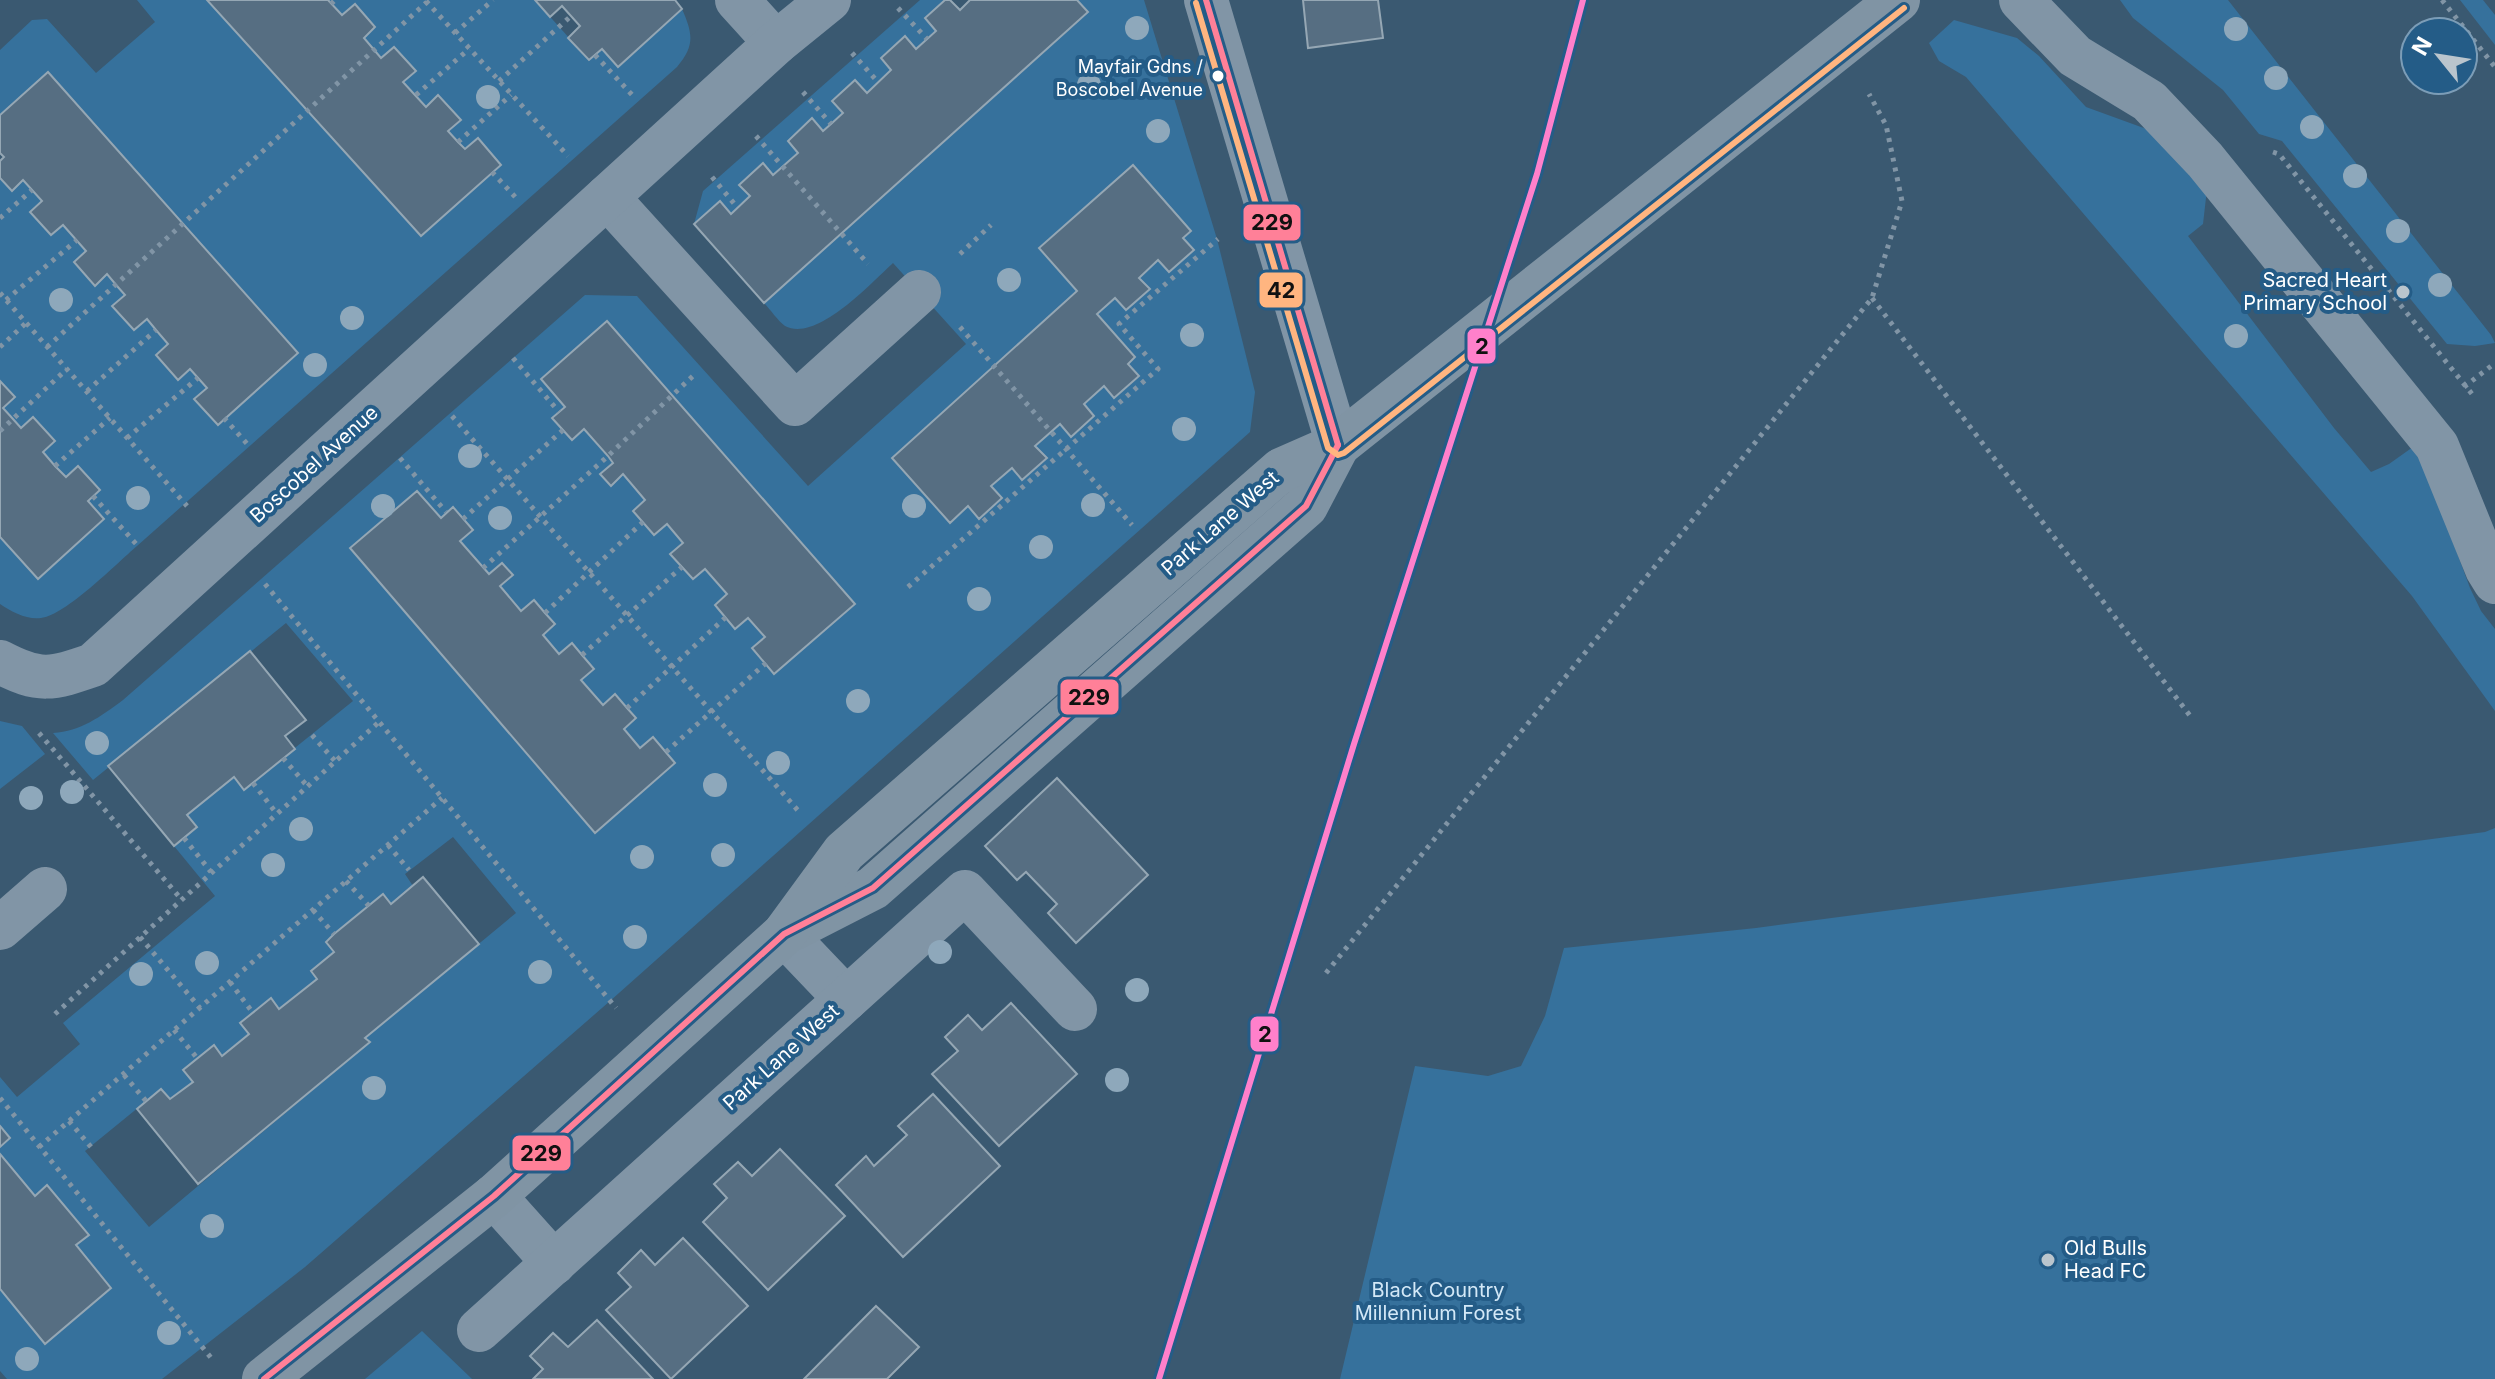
<svg xmlns="http://www.w3.org/2000/svg" width="2495" height="1379" font-family="Inter,sans-serif">
<rect width="100%" height="100%" fill="#3a5971"/>
<!-- green -->
<g fill="#36719c" fill-rule="evenodd">
<path d="M137 0H207L421 236 501 165 478 139 465 149 448 131 461 120 426 107 403 82 415 71 394 47 381 58 364 38 375 26 355 5 342 15 328 0H535L589 60 602 49 618 67 682 9C693 34 695 46 677 67L137 546C116 564 66 615 41 618 27 620 12 612 0 604V537L88 501 100 490 78 466 66 477 43 452 55 440 33 417 21 428 3 408 15 397 0 381V178L23 180 42 201 30 212 51 235 63 225 86 251 74 263 95 285 107 274 125 295 113 306 134 330 147 319 168 344 156 355 177 380 190 369 207 388 195 399 217 425 224 418 48 73 0 115V50L32 20 47 19 96 73 155 22Z"/>
<path d="M920 0H945L936 31 916 49 904 36 881 58 891 70 867 93 832 101 843 113 824 131 813 119 798 153 773 175 762 163 739 185 750 196 731 214 719 201 694 224 703 191Z"/>
<path d="M1077 0H1144L1217 239 1255 392 1250 432 610 1001 305 1267 162 1379H7L0 1371V1289L45 1343 111 1287 76 1245 88 1235 47 1186 35 1196 0 1154V1147L10 1138 0 1126V1077L17 1097 80 1044 63 1023 215 896 174 846 197 828 187 815 234 777 244 789 353 701 286 623 93 780 53 733C81 731 100 717 123 700L585 295 637 296 808 486 966 344 893 263C872 282 817 343 785 326 778 321 770 309 764 303L1087 13ZM1133 166 1190 230 1183 238 1193 250 1170 272 1158 260 1139 278 1149 289 1126 310 1115 298 1097 314 1135 356 1128 364 1139 377 1115 398 1104 386 1084 404 1094 416 1070 436 1060 424 1035 446 1047 459 1022 480 1012 468 991 486 1001 498 979 518 968 506 950 522 892 458 1077 291 1039 248ZM607 322 854 603 774 673 752 648 765 637 748 618 735 629 715 605 727 594 705 569 693 579 671 554 683 543 667 524 654 534 633 511 645 500 623 474 611 486 613 463 584 429 572 439 553 418 565 407 541 379ZM416 491 441 518 454 508 472 529 460 541 521 611 534 601 555 624 543 635 559 654 572 644 593 669 581 680 603 705 616 695 636 718 624 729 640 748 653 737 675 763 595 833 350 548ZM453 837 516 913 365 1038 369 1043 149 1227 85 1151 161 1089 170 1099 193 1082 183 1070 214 1045 222 1056 249 1034 240 1023 270 999 279 1009 317 979 311 971 334 952 326 941 382 895 391 904 413 886 405 874Z"/>
<path d="M2120 0H2228L2491 335 2495 343 2475 346 2447 344 2282 141 2259 134 2223 90 2133 18Z"/>
<path d="M2460 0H2483L2495 15V45Z"/>
<path d="M1954 20 2017 38 2039 56 2086 107 2163 135 2207 189 2203 224 2188 236 2334 428 2371 472 2389 464 2413 447 2431 482 2470 588 2481 611 2495 629V711L2412 596 1966 77 1939 61 1929 43Z"/>
<path d="M0 721 22 726 45 754 0 789Z"/>
<path d="M2495 828V1379H1340L1415 1066 1488 1076 1521 1066 1545 1016 1564 948 1756 928 2485 832Z"/>
<path d="M422 1331 472 1379H365Z"/>
</g>
<!-- building -->
<g fill="#566e82" stroke="#95a7b4" stroke-width="2">
<path d="M207 0H328L342 15 355 4 375 27 364 38 381 58 394 47 416 71 403 82 426 107 438 95 461 120 448 131 458 142 465 149 478 138 501 165 421 236Z"/>
<path d="M535 0H675L682 9 618 67 602 49 589 60 568 38 580 26 562 6 550 17Z"/>
<path d="M945 0H950L960 10 970 0H1077L1088 12 764 303 694 224 720 201 731 214 750 196 739 185 763 163 773 175 798 153 788 141 812 118 823 131 831 124 843 113 832 101 855 80 867 93 891 70 881 58 905 36 916 49 936 31 925 18Z"/>
<path d="M1303 0H1378L1383 38 1308 48Z"/>
<path d="M48 72 298 353 218 425 194 399 207 388 190 369 178 380 156 355 168 344 156 330 147 319 134 330 112 306 125 295 117 286 107 274 95 286 74 262 86 251 63 225 51 235 30 212 42 201 23 180 12 191 0 178V161L4 157 0 153V115Z"/>
<path d="M1133 165 1191 231 1183 238 1194 250 1169 272 1158 260 1139 278 1150 289 1126 310 1115 298 1097 314 1135 357 1128 364 1139 376 1114 398 1104 386 1084 404 1094 416 1071 437 1060 424 1035 446 1047 458 1022 480 1012 468 991 486 1002 498 979 519 968 506 950 523 892 458 1077 291 1039 248Z"/>
<path d="M607 321 855 604 774 674 752 648 765 637 748 618 735 629 715 605 727 594 705 569 693 579 670 554 683 543 667 524 654 535 633 511 645 500 623 474 611 486 600 474 613 463 608 456 584 429 572 440 552 418 565 407 541 379Z"/>
<path d="M0 381 15 397 3 408 13 419 21 428 33 417 55 441 43 452 55 466 66 477 78 466 100 490 88 501 104 519 38 579 0 537Z"/>
<path d="M417 491 441 518 453 507 473 530 460 541 489 574 502 563 513 575 500 586 521 611 534 600 545 613 555 624 543 635 559 654 572 643 582 655 594 669 581 680 603 705 615 694 627 708 636 718 624 729 640 748 653 737 675 763 595 833 350 548Z"/>
<path d="M250 651 306 720 285 736 295 749 244 790 234 777 187 815 197 827 174 846 108 766Z"/>
<path d="M1057 778 1148 875 1076 943 1048 913 1057 904 1026 872 1017 880 985 846Z"/>
<path d="M423 877 479 944 365 1038 370 1042 198 1184 137 1109 161 1089 170 1099 193 1082 183 1070 214 1045 222 1056 249 1034 240 1023 271 998 279 1009 317 979 311 971 334 952 326 942 334 934 383 894 391 904Z"/>
<path d="M1011 1003 1077 1074 999 1146 932 1074 958 1051 945 1037 968 1015 982 1030Z"/>
<path d="M933 1094 1000 1166 903 1257 836 1185 866 1156 874 1166 907 1135 898 1126Z"/>
<path d="M0 1126 10 1138 0 1147Z"/>
<path d="M780 1149 845 1216 768 1290 703 1222 727 1198 714 1184 738 1162 752 1176Z"/>
<path d="M0 1154 35 1196 47 1185 89 1235 76 1245 111 1288 45 1344 0 1289Z"/>
<path d="M683 1238 748 1306 671 1379 606 1310 631 1287 618 1273 641 1250 655 1265Z"/>
<path d="M876 1306 919 1347 887 1379H804Z"/>
<path d="M597 1320 653 1379H533L543 1369 530 1356 553 1333 568 1347Z"/>
</g>
<g fill="none" stroke-linecap="round" stroke-linejoin="round">
<!-- path -->
<g stroke="#8195a6" stroke-width="5" stroke-dasharray="4 6" stroke-linecap="butt">
<path d="M2442 0 2495 67"/>
<path d="M426 1 568 156"/>
<path d="M331 4 335 0"/>
<path d="M898 8 927 39"/>
<path d="M455 33 493 0"/>
<path d="M852 53 878 82"/>
<path d="M595 55 635 98"/>
<path d="M499 81 571 16"/>
<path d="M803 92 831 124"/>
<path d="M416 95 469 49"/>
<path d="M756 136 868 264"/>
<path d="M458 142 511 95"/>
<path d="M2273 152 2279 154 2472 394"/>
<path d="M492 172 519 201"/>
<path d="M712 177 737 207"/>
<path d="M0 218 32 190"/>
<path d="M960 254 991 225"/>
<path d="M0 293 187 506"/>
<path d="M1872 298 2191 717"/>
<path d="M6 300 77 240"/>
<path d="M960 327 1132 525"/>
<path d="M0 347 26 323"/>
<path d="M47 347 427 2"/>
<path d="M513 358 559 412"/>
<path d="M2464 387 2495 363"/>
<path d="M87 391 156 330"/>
<path d="M452 416 801 814"/>
<path d="M224 418 250 447"/>
<path d="M0 431 67 369"/>
<path d="M127 438 198 378"/>
<path d="M400 458 446 512"/>
<path d="M55 466 110 418"/>
<path d="M93 496 138 546"/>
<path d="M463 519 563 430"/>
<path d="M483 568 608 456 695 374"/>
<path d="M265 584 616 1008"/>
<path d="M908 587 1158 369 1119 324 1218 239"/>
<path d="M545 613 643 522"/>
<path d="M582 655 682 567"/>
<path d="M627 708 726 617"/>
<path d="M39 733 182 900"/>
<path d="M312 735 335 761"/>
<path d="M666 752 766 663"/>
<path d="M283 758 308 787"/>
<path d="M253 783 277 814"/>
<path d="M184 838 211 872"/>
<path d="M388 845 409 870"/>
<path d="M346 881 369 906"/>
<path d="M313 910 334 934"/>
<path d="M140 937 200 1008"/>
<path d="M1326 973 1872 298 1902 201 1886 125 1869 94"/>
<path d="M230 982 253 1013"/>
<path d="M55 1014 379 722"/>
<path d="M174 1030 197 1058"/>
<path d="M124 1075 146 1101"/>
<path d="M0 1098 212 1359"/>
<path d="M69 1121 91 1147"/>
<path d="M39 1147 442 798"/>
</g>
<!-- street -->
<g stroke="#8195a6" stroke-width="44">
<path d="M737 0 776 43"/>
<path d="M1206 0 1338 445"/>
<path d="M2021 0 2075 56 2149 101 2205 160 2437 446 2487 569 2495 582"/>
<path d="M607 197 795 404 919 292"/>
<path d="M0 662C40 683 52 679 93 665L776 43 829 0"/>
<path d="M0 928 45 889"/>
<path d="M784 934 846 999"/>
<path d="M494 1196 554 1263"/>
<path d="M479 1330 965 892 1075 1009"/>
</g>
<!-- primary -->
<g stroke="#8094a4" stroke-width="44">
<path d="M793 929 873 888 1306 506 1338 445"/>
<path d="M264 1379 494 1196 784 934 844 852 1281 470 1338 445 1898 0"/>
</g>
<!-- bus-1 casing -->
<g stroke="#245c87" stroke-width="12">
<g id="bus-1">
<path d="M1206 0 1338 445"/>
<path d="M264 1379 494 1196 784 934 873 888 1306 506 1338 445"/>
</g>
</g>
<!-- bus-2 casing -->
<g stroke="#245c87" stroke-width="12">
<path id="bus-2" d="M1196 3 1328 448 1338 455 1344 453 1904 8"/>
</g>
<!-- bus-1 -->
<use href="#bus-1" stroke="#ff8098" stroke-width="6"/>
<!-- bus-2 -->
<use href="#bus-2" stroke="#ffb580" stroke-width="6"/>
<!-- tram-1 casing -->
<g stroke="#245c87" stroke-width="12">
<path id="tram-1" d="M1159 1379 1354 744 1537 174 1583 0"/>
</g>
<!-- tram-1 -->
<use href="#tram-1" stroke="#ff80cb" stroke-width="6"/>
</g>
<!-- trees -->
<g fill="#8ea8bb">
<circle cx="1137" cy="28" r="12"/>
<circle cx="2236" cy="29" r="12"/>
<circle cx="2276" cy="78" r="12"/>
<circle cx="1089" cy="85" r="12"/>
<circle cx="488" cy="97" r="12"/>
<circle cx="2312" cy="127" r="12"/>
<circle cx="1158" cy="131" r="12"/>
<circle cx="2355" cy="176" r="12"/>
<circle cx="2398" cy="231" r="12"/>
<circle cx="1009" cy="280" r="12"/>
<circle cx="2440" cy="285" r="12"/>
<circle cx="61" cy="300" r="12"/>
<circle cx="352" cy="318" r="12"/>
<circle cx="1192" cy="335" r="12"/>
<circle cx="2236" cy="336" r="12"/>
<circle cx="315" cy="365" r="12"/>
<circle cx="1184" cy="429" r="12"/>
<circle cx="470" cy="456" r="12"/>
<circle cx="138" cy="498" r="12"/>
<circle cx="1093" cy="505" r="12"/>
<circle cx="383" cy="506" r="12"/>
<circle cx="914" cy="506" r="12"/>
<circle cx="500" cy="518" r="12"/>
<circle cx="1041" cy="547" r="12"/>
<circle cx="979" cy="599" r="12"/>
<circle cx="858" cy="701" r="12"/>
<circle cx="97" cy="743" r="12"/>
<circle cx="778" cy="763" r="12"/>
<circle cx="715" cy="785" r="12"/>
<circle cx="72" cy="792" r="12"/>
<circle cx="31" cy="798" r="12"/>
<circle cx="301" cy="829" r="12"/>
<circle cx="723" cy="855" r="12"/>
<circle cx="642" cy="857" r="12"/>
<circle cx="273" cy="865" r="12"/>
<circle cx="635" cy="937" r="12"/>
<circle cx="940" cy="952" r="12"/>
<circle cx="207" cy="963" r="12"/>
<circle cx="540" cy="972" r="12"/>
<circle cx="141" cy="974" r="12"/>
<circle cx="1137" cy="990" r="12"/>
<circle cx="1117" cy="1080" r="12"/>
<circle cx="374" cy="1088" r="12"/>
<circle cx="212" cy="1226" r="12"/>
<circle cx="169" cy="1333" r="12"/>
<circle cx="27" cy="1359" r="12"/>
</g>
<!-- markers -->
<circle fill="#fff" stroke="#245c87" stroke-width="3" cx="1218" cy="76" r="7"/>
<g fill="#bac5cd" stroke="#245c87" stroke-width="3">
<circle cx="2403" cy="292" r="8"/>
<circle cx="2048" cy="1260" r="8"/>
</g>
<g text-anchor="middle" stroke-width="8" stroke-linejoin="round" paint-order="stroke">
<!-- bus labels -->
<g font-size="18" fill="#fff" stroke="#245c87" text-anchor="end">
<text x="1203" y="73">Mayfair Gdns /<tspan x="1203" dy="23">Boscobel Avenue</tspan></text>
</g>
<!-- poi labels -->
<g font-size="20" fill="#fff" stroke="#245c87" text-anchor="end">
<text x="2387" y="287">Sacred Heart<tspan x="2387" dy="23">Primary School</tspan></text>
<text x="2064" y="1255" text-anchor="start">Old Bulls<tspan x="2064" dy="23">Head FC</tspan></text>
</g>
<!-- street labels -->
<g font-size="20" fill="#fff" stroke="#245c87">
<text transform="translate(314 464) rotate(-42)" y="7">Boscobel Avenue</text>
<text transform="translate(1220 523) rotate(-41)" y="7">Park Lane West</text>
<text transform="translate(781 1057) rotate(-42)" y="7">Park Lane West</text>
</g>
<!-- park labels -->
<g font-size="20" fill="#d3e8f7" stroke="#245c87">
<text x="1438" y="1297">Black Country<tspan x="1438" dy="23">Millennium Forest</tspan></text>
</g>
</g>
<g stroke="#245c87" stroke-width="3">
<rect x="1242" y="203" width="60" height="39" rx="8" fill="#ff8098"/>
<rect x="1258" y="271" width="46" height="38" rx="8" fill="#ffb580"/>
<rect x="1466" y="327" width="31" height="38" rx="8" fill="#ff80cb"/>
<rect x="1059" y="678" width="61" height="38" rx="8" fill="#ff8098"/>
<rect x="1249" y="1015" width="31" height="38" rx="8" fill="#ff80cb"/>
<rect x="511" y="1134" width="61" height="38" rx="8" fill="#ff8098"/>
</g>
<g font-size="22" text-anchor="middle" font-weight="bold" fill="#111">
<text x="1272" y="230">229</text>
<text x="1281" y="298">42</text>
<text x="1482" y="354">2</text>
<text x="1089" y="705">229</text>
<text x="1265" y="1042">2</text>
<text x="541" y="1161">229</text>
</g>
<!-- north arrow -->
<g transform="translate(2439 56) rotate(300)"><circle r="38" fill="#245c87" stroke="#7c9db7" stroke-width="2"/>
<path d="M0-6L14 30L0 20L-14 30Z" fill="#bac5cd"/>
<text y="-12" font-size="22" font-weight="bold" text-anchor="middle" fill="#ffffff">N</text>
</g>
</svg>
